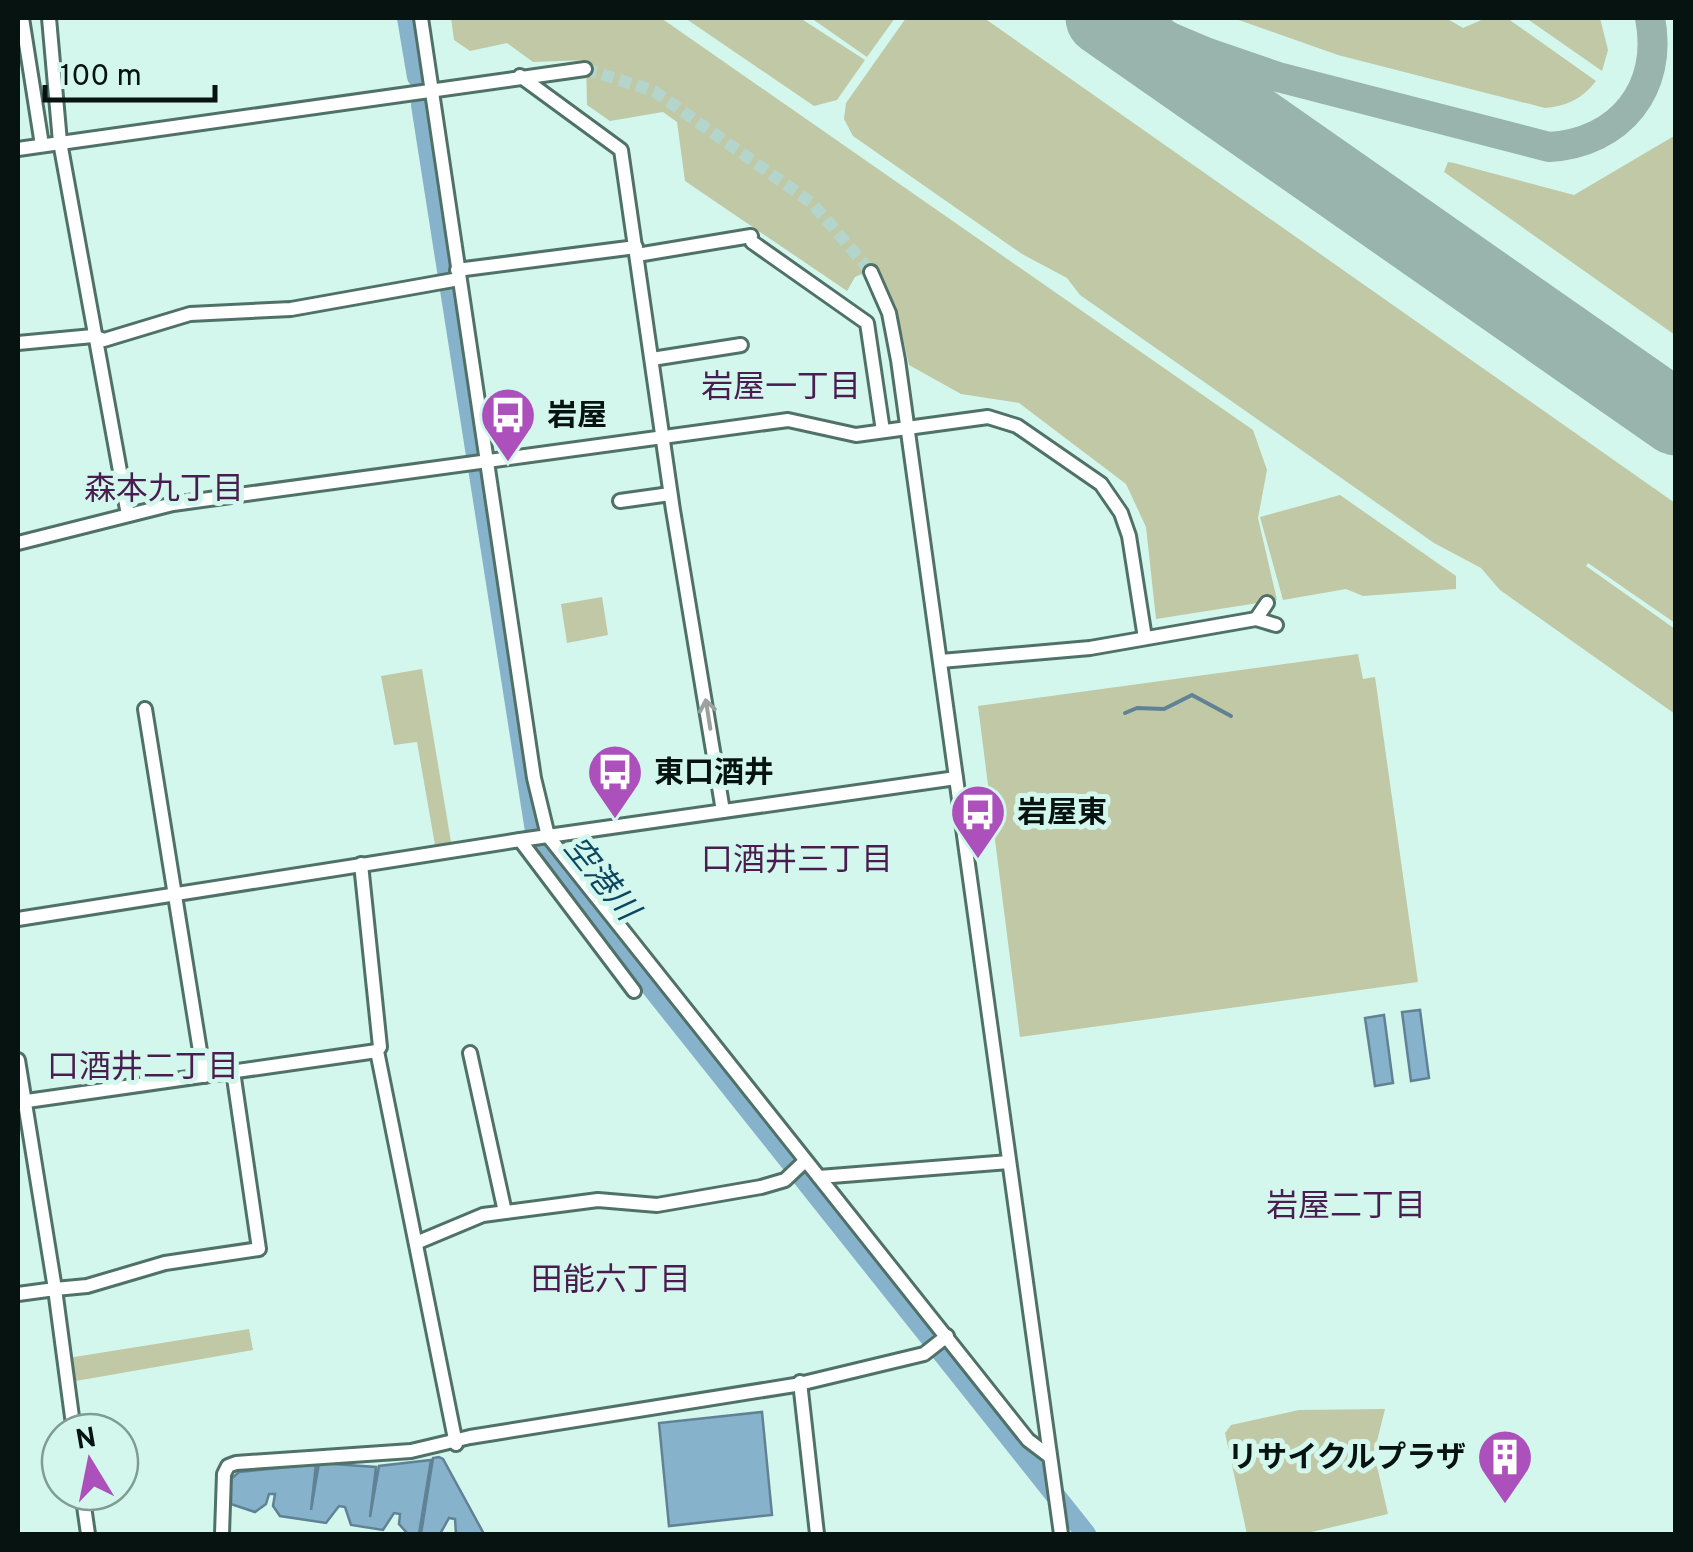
<svg xmlns="http://www.w3.org/2000/svg" width="1693" height="1552" font-family="Overpass,'Noto Sans JP',sans-serif">
<rect width="100%" height="100%" fill="#d3f7ed"/>
<!-- green -->
<g fill="#c0c8a6">
<path d="M451 18H661L1253 430 1267 470 1258 518 1277 600 1156 619 1146 527 1126 484 1019 403 961 394 909 365 896 307 878 267 855 277 847 291 685 181 677 122 663 112 610 121 587 105 586 60 533 62 507 43 470 51 454 40Z"/>
<path d="M685 18H800L865 60 837 100 814 106Z"/>
<path d="M811 18H895L867 57Z"/>
<path d="M906 18H984L1675 503V623L1588 563 1586 566 1675 629V714L1500 590 1481 568 1434 543 1080 295 1067 278 1022 254 853 136 844 119 846 103Z"/>
<path d="M1233 18H1446L1463 28 1486 18H1507L1596 81C1582 99 1567 106 1545 108L1338 55Z"/>
<path d="M1526 18H1600L1608 50 1602 71Z"/>
<path d="M1674 136 1675 335 1444 172 1448 162 1454 163 1574 195Z"/>
<path d="M1340 495 1456 576V589L1363 596 1346 589 1283 600 1260 517Z"/>
<path d="M602 597 608 635 567 643 561 604Z"/>
<path d="M1358 654 1363 679 1375 677 1418 982 1020 1037 978 706Z"/>
<path d="M422 669 451 842 435 845 417 742 394 745 381 676Z"/>
<path d="M249 1329 253 1350 70 1382 68 1358Z"/>
<path d="M1385 1409 1374 1453 1388 1514 1303 1534H1247L1225 1433 1231 1425 1299 1410Z"/>
</g>
<!-- water -->
<g fill="#86b2cc" stroke="#608294" stroke-width="2.5">
<path d="M1420 1010 1429 1078 1411 1081 1402 1012Z"/>
<path d="M1384 1015 1393 1083 1375 1086 1365 1018Z"/>
<path d="M762 1412 772 1515 669 1526 659 1423Z"/>
<path d="M439 1457 443 1459 484 1534H456L455 1519 449 1518 440 1534H421L433 1458Z"/>
<path d="M431 1460 419 1534 407 1533 399 1524 400 1514 394 1513 383 1530 351 1525 345 1507 339 1506 326 1523 280 1516 273 1506 275 1494H269L266 1504 255 1512 231 1504V1479L239 1472 316 1464 311 1510 319 1463 376 1467 370 1517 379 1466Z"/>
</g>
<g fill="none" stroke-linecap="round" stroke-linejoin="round">
<!-- stream -->
<path stroke="#608294" stroke-width="4" d="M1125 713 1137 708 1164 709 1192 695 1231 716"/>
<!-- river -->
<g stroke="#86b2cc" stroke-width="20">
<path d="M407 18 417 77"/>
<path d="M421 105 537 844 1086 1534"/>
</g>
<!-- taxiway -->
<g stroke="#98b4ad" stroke-width="30">
<path d="M1125 18 1208 53 1278 77 1549 147C1620 143 1664 88 1650 18"/>
<path d="M1158 41 1261 128"/>
</g>
<!-- runway -->
<path stroke="#98b4ad" stroke-width="75" d="M1103 18 1676 418"/>
<!-- minor-tunnel -->
<path stroke="#b4d5cc" stroke-width="12" stroke-dasharray="12 6" stroke-linecap="butt" d="M585 69 654 91 812 203 871 272"/>
<!-- minor casing -->
<g stroke="#507168" stroke-width="18">
<g id="minor">
<path d="M22 18 42 145"/>
<path d="M49 18 60 142 128 515"/>
<path d="M421 18 534 778 548 836 1028 1440 1049 1456"/>
<path d="M520 76 621 150 673 510 723 811"/>
<path d="M18 149 585 69"/>
<path d="M752 242 867 323 883 431"/>
<path d="M637 255 751 236"/>
<path d="M457 270 636 247"/>
<path d="M871 272 889 313 898 360 1061 1534"/>
<path d="M18 343 93 336 104 340 190 314 291 309 459 279"/>
<path d="M652 359 741 345"/>
<path d="M620 501 670 494"/>
<path d="M18 543 173 504 788 420 856 435 988 417 1017 426 1101 484 1121 513 1129 536 1145 638"/>
<path d="M1256 619 1267 603"/>
<path d="M941 661 1090 648 1256 619 1276 625"/>
<path d="M145 709 204 1076"/>
<path d="M520 840 634 991"/>
<path d="M361 864 380 1047 377 1051 456 1444"/>
<path d="M18 919 520 840 956 778"/>
<path d="M470 1053 505 1212"/>
<path d="M18 1060 55 1289 87 1286 165 1263 259 1249 233 1071"/>
<path d="M20 1102 377 1051"/>
<path d="M819 1177 1009 1162"/>
<path d="M416 1243 483 1215 598 1200 657 1205 761 1187 785 1180 805 1161"/>
<path d="M18 1294 55 1289 74 1432"/>
<path d="M800 1382 817 1534"/>
<path d="M82 1492 88 1534"/>
<path d="M222 1534 224 1474 228 1466 236 1463 411 1451 470 1437 795 1385 924 1354 947 1336"/>
</g>
</g>
<!-- minor -->
<use href="#minor" stroke="#fff" stroke-width="12"/>
</g>
<!-- one-way arrows -->
<defs><path id="oneway-shaft" d="M-6 0H5M1.5-3L5.5 0L1.5 3" fill="none" stroke-width="1.6" stroke-linecap="round" stroke-linejoin="round" transform="scale(2.5)"/></defs>
<use stroke="#9ba19f" href="#oneway-shaft" transform="translate(708 714) rotate(-99)"/>
<!-- icons -->
<defs>
<g id="bus-pin" transform="scale(2.875)"><path d="M0 17L-7.5 6A9.5 9.5 0 1 1 7.5 6Z" fill="#ac51bc" stroke="#d3f7ed"/><path d="M-5-6H5V4H4V6H2V4H-2V6H-4V4H-5ZM-3.5-4V0h7V-4ZM-3.5 1.2v1.5H-2V1.2ZM2 1.2v1.5H3.5V1.2Z" fill="#fff"/></g>
<g id="building-pin" transform="scale(2.875)"><path d="M0 17L-7.5 6A9.5 9.5 0 1 1 7.5 6Z" fill="#ac51bc" stroke="#d3f7ed"/><path d="M-4-6H4V6H1V3H-1V6H-4ZM-2.5-4.3h1.7v1.8h-1.7ZM.8-4.3h1.7v1.8H.8ZM-2.5-1h1.7V.8h-1.7ZM.8-1h1.7V.8H.8Z" fill="#fff"/></g>
</defs>
<g fill-rule="evenodd">
<use href="#bus-pin" x="508" y="415"/>
<use href="#bus-pin" x="615" y="772"/>
<use href="#bus-pin" x="978" y="812"/>
<use href="#building-pin" x="1505" y="1457"/>
</g>
<g text-anchor="middle" stroke-width="10" stroke-linejoin="round" paint-order="stroke">
<!-- poi labels -->
<g font-size="30" font-weight="bold" fill="#061310" stroke="#d3f7ed" text-anchor="start">
<text x="547" y="425">岩屋</text>
<text x="654" y="782">東口酒井</text>
<text x="1017" y="822">岩屋東</text>
<text x="1466" y="1467" text-anchor="end">リサイクルプラザ</text>
</g>
<!-- neighbourhood labels -->
<g font-size="32" fill="#491d50" stroke="#d3f7ed">
<text x="781" y="397">岩屋一丁目</text>
<text x="164" y="499">森本九丁目</text>
<text x="797" y="870">口酒井三丁目</text>
<text x="143" y="1077">口酒井二丁目</text>
<text x="1346" y="1216">岩屋二丁目</text>
<text x="611" y="1290">田能六丁目</text>
</g>
<!-- water labels -->
<g font-size="32" font-style="italic" fill="#0c4762" stroke="#d3f7ed">
<text transform="translate(602 878) rotate(51)" y="11">空港川</text>
</g>
</g>
<!-- border -->
<rect width="1693" height="1552" fill="none" stroke="#061310" stroke-width="40"/>
<!-- north arrow -->
<g transform="translate(90 1462) rotate(350)"><circle r="48" fill="#d3f7ed" stroke="#819c95" stroke-width="2.5"/>
<path d="M0-8L18 38L0 25L-18 38Z" fill="#ac51bc"/>
<text y="-15" font-size="28" font-weight="bold" text-anchor="middle" fill="#061310">N</text>
</g>
<!-- scale -->
<path d="M45 85v15h170v-15" fill="none" stroke="#061310" stroke-width="5"/>
<text x="60" y="85" font-size="30" fill="#061310" stroke="#d3f7ed" stroke-width="8" paint-order="stroke">100 m</text>
</svg>
